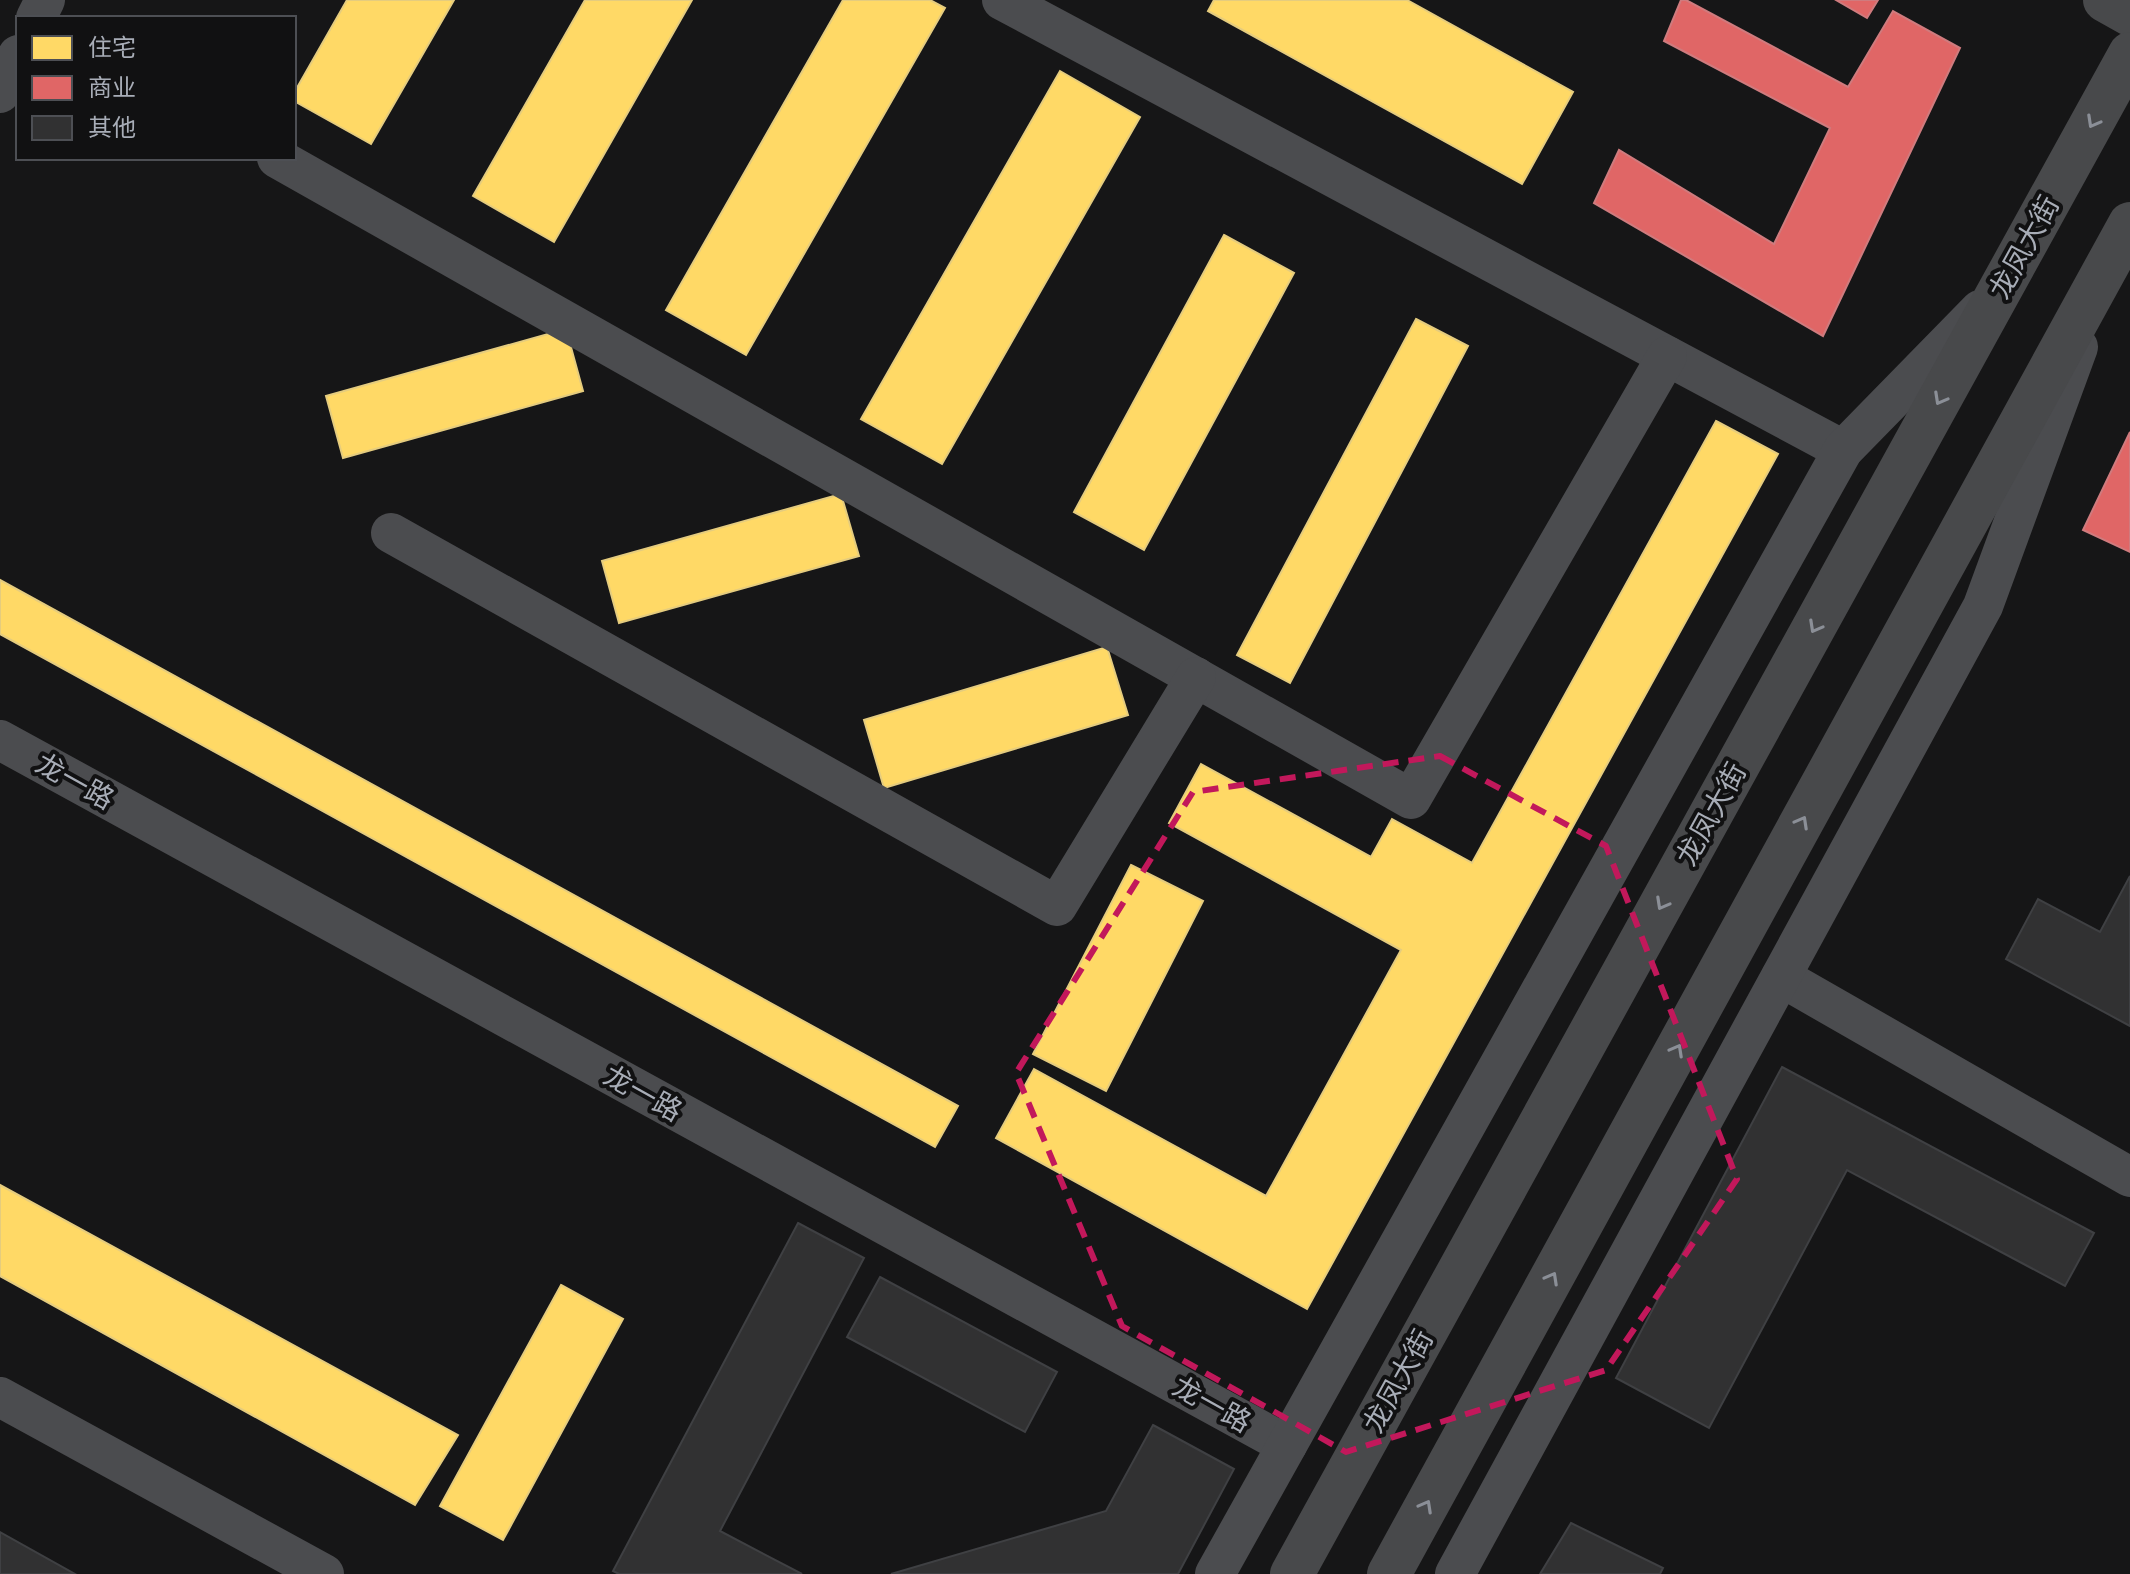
<svg xmlns="http://www.w3.org/2000/svg" width="2130" height="1574" font-family="'Open Sans','Noto Sans SC',sans-serif">
<rect width="100%" height="100%" fill="#161617"/>
<!-- homes -->
<g fill="#ffd966" stroke="#e5cc7e" stroke-width="2">
<path d="M347 0H454L371 144 294 101V93Z"/>
<path d="M585 0H692L554 242 473 196Z"/>
<path d="M843 0H930L945 8 746 355 666 310Z"/>
<path d="M1214 0H1407L1573 92 1522 184 1208 11Z"/>
<path d="M1060 71 1140 117 942 464 861 419Z"/>
<path d="M1224 235 1294 273 1144 550 1074 512Z"/>
<path d="M1416 319 1468 346 1290 683 1237 655Z"/>
<path d="M566 329 583 391 343 458 326 396Z"/>
<path d="M1716 421 1778 454 1307 1309 996 1138 1034 1069 1266 1196 1401 950 1169 823 1201 764 1371 857 1392 819 1472 863Z"/>
<path d="M841 494 859 556 619 623 602 561Z"/>
<path d="M0 580 958 1106 935 1147 0 634Z"/>
<path d="M1107 647 1128 715 884 788 864 720Z"/>
<path d="M1131 865 1203 901 1106 1091 1033 1054Z"/>
<path d="M0 1185 458 1435 415 1505 0 1276Z"/>
<path d="M561 1285 623 1319 503 1540 440 1506Z"/>
</g>
<!-- shops -->
<g fill="#e06666" stroke="#cf7b7e" stroke-width="2">
<path d="M1681 0H1686L1848 87 1893 11 1960 48 1823 336 1594 203 1619 150 1774 244 1830 128 1664 41Z"/>
<path d="M1836 0H1878L1867 18Z"/>
<path d="M2130 432V552L2083 530Z"/>
</g>
<!-- building -->
<g fill="#313132" stroke="#3f4043" stroke-width="2">
<path d="M2130 876V1026L2006 959 2038 899 2100 932Z"/>
<path d="M1782 1067 2094 1233 2065 1286 1847 1170 1709 1428 1616 1378Z"/>
<path d="M798 1223 864 1258 720 1531 802 1574H619L613 1571Z"/>
<path d="M880 1277 1057 1372 1025 1432 847 1337Z"/>
<path d="M1153 1425 1234 1469 1178 1574H891L1106 1511Z"/>
<path d="M1571 1523 1663 1568 1660 1574H1540Z"/>
<path d="M0 1532 75 1574H0Z"/>
</g>
<g fill="none" stroke-linecap="round" stroke-linejoin="round">
<!-- minor -->
<g stroke="#4b4c4f" stroke-width="40">
<path d="M1002 0 1843 450"/>
<path d="M36 18 45 0"/>
<path d="M0 93 18 55"/>
<path d="M277 158 1411 799 1667 356"/>
<path d="M391 533 1057 906 1196 677"/>
<path d="M0 740 1287 1445"/>
<path d="M1781 977 2130 1177"/>
<path d="M0 1397 324 1574"/>
<path d="M1215 1574 1843 450 1980 310"/>
<path d="M1455 1574 1983 606 2078 347"/>
</g>
<!-- major -->
<g stroke="#48494b" stroke-width="44">
<path d="M2105 0 2130 14"/>
<path d="M1292 1574 2130 54"/>
<path d="M1389 1574 2130 224"/>
</g>
</g>
<!-- one-way arrows -->
<defs><path id="oneway-chevron" d="M-2-3.5L2.5 0L-2 3.5" fill="none" stroke-width="1.6" stroke-linecap="round" stroke-linejoin="round" transform="scale(2)"/></defs>
<g stroke="#8b8f97">
<use href="#oneway-chevron" transform="translate(2093 122) rotate(119)"/>
<use href="#oneway-chevron" transform="translate(1940 399) rotate(119)"/>
<use href="#oneway-chevron" transform="translate(1815 627) rotate(119)"/>
<use href="#oneway-chevron" transform="translate(1802 822) rotate(-61)"/>
<use href="#oneway-chevron" transform="translate(1662 904) rotate(119)"/>
<use href="#oneway-chevron" transform="translate(1677 1050) rotate(-61)"/>
<use href="#oneway-chevron" transform="translate(1552 1278) rotate(-61)"/>
<use href="#oneway-chevron" transform="translate(1426 1506) rotate(-61)"/>
</g>
<!-- marked area -->
<path fill="none" stroke="#c2185b" stroke-width="6" stroke-dasharray="16 10" stroke-linejoin="round" d="M1440 756 1606 846 1737 1179 1606 1370 1346 1452 1122 1326 1016 1073 1193 792Z"/>
<g text-anchor="middle" stroke-width="8" stroke-linejoin="round" paint-order="stroke">
<!-- street labels -->
<g font-size="28" fill="#a8adb7" stroke="#111112">
<text transform="translate(2024 247) rotate(-61)" y="10">龙凤大街</text>
<text transform="translate(75 781) rotate(29)" y="10">龙一路</text>
<text transform="translate(1711 814) rotate(-61)" y="10">龙凤大街</text>
<text transform="translate(643 1093) rotate(29)" y="10">龙一路</text>
<text transform="translate(1398 1381) rotate(-61)" y="10">龙凤大街</text>
<text transform="translate(1212 1404) rotate(29)" y="10">龙一路</text>
</g>
</g>
<!-- legend -->
<rect x="16" y="16" width="280" height="144" fill="#111112" stroke="#4d4f54" stroke-width="2"/>
<rect x="32" y="36" width="40" height="24" fill="#ffd966" stroke="#4d4f54" stroke-width="2"/>
<text x="88" y="56" font-size="24" fill="#a8adb7">住宅</text>
<rect x="32" y="76" width="40" height="24" fill="#e06666" stroke="#4d4f54" stroke-width="2"/>
<text x="88" y="96" font-size="24" fill="#a8adb7">商业</text>
<rect x="32" y="116" width="40" height="24" fill="#313132" stroke="#4d4f54" stroke-width="2"/>
<text x="88" y="136" font-size="24" fill="#a8adb7">其他</text>
</svg>
